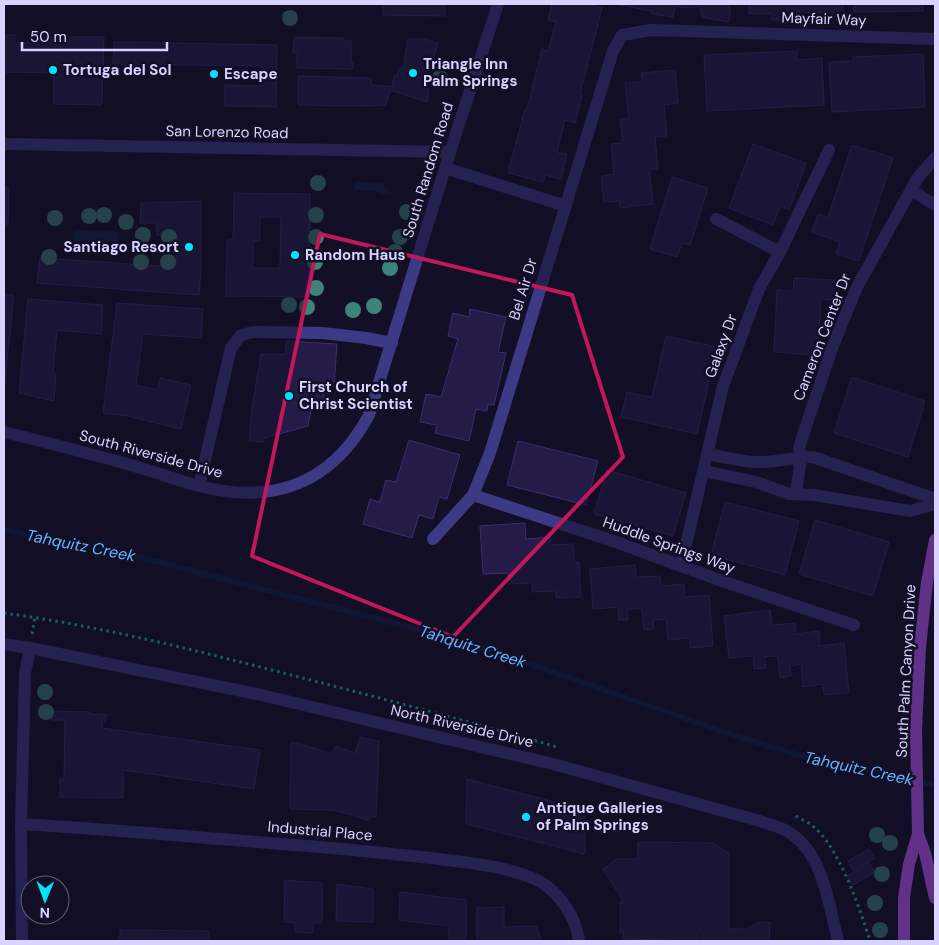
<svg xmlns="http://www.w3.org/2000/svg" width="939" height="945" font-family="'DM Sans',sans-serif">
<rect width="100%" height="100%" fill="#130f26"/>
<!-- water -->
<g fill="#0c2248">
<path d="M355 182 383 183 392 195 380 194 377 191 355 190Z"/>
<path d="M74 230 118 231V249L74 248Z"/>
</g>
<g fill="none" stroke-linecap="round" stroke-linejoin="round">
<!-- stream -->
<path stroke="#0c2248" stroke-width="5.5" d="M4 530 112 550 470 643 727 733 798 755 935 785"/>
</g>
<!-- building -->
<g fill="#241b47" stroke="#3b2d73" fill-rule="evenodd">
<path d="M383 4H445V16L383 15Z"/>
<path d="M552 4H589L602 8 580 94 582 95 575 123 565 120 557 152 567 154 561 179 545 175 543 182 508 173 525 109 527 110 542 49 548 51 556 22 548 20Z"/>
<path d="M616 4H729L730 11 729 22 702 17 700 6 687 8 675 6 673 17 652 14 651 11Z"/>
<path d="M749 4H843L842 13 796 12V20H772V14H749Z"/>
<path d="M854 4H923V11L854 12Z"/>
<path d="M4 35H15V43H30L31 37H104L102 105 54 104V73L4 72Z"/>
<path d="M294 37 343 38V41H351V62H353V69L297 68V52H293Z"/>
<path d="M408 39H425L438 43 427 79 422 77 420 84H423L422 88 429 89 427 102 393 91 390 92 386 105 368 106 298 105V76L371 78V85L392 87 394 75 397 76 399 68H403Z"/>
<path d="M114 42 277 45 276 107 225 106V85L260 86 261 66 113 64Z"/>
<path d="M797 51V60L822 58 824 105 707 111 704 55Z"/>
<path d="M923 54 925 107 832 112 829 62 854 61 853 57Z"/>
<path d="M675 70 678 103 664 105 667 136 655 137 658 169H649L653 204 620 208 619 201 604 202 601 176 614 174 611 144 623 143 620 119 629 118 625 83 642 82 641 73Z"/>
<path d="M753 144 806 163 789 210 780 206 773 225 729 208Z"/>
<path d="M852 145 893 158 859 261 836 254 840 242 812 232 818 214 828 217Z"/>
<path d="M672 177 708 188 690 245 682 243 677 257 650 249Z"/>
<path d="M4 188H9L8 224H4Z"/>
<path d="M234 193 310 194 309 297 226 296 227 240H233ZM260 217H281L280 268H253V241H260Z"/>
<path d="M201 201V268L199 295 37 283 40 258 176 267V235H157V223H140L141 203Z"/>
<path d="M794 278 835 280 834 300 821 299 818 355 774 352 777 290 793 291Z"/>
<path d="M4 295H14L4 388Z"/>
<path d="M28 299 103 305 101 334 57 330 53 373 56 374 54 401 19 393Z"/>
<path d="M117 303 203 309 201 338 143 334 136 385 157 390 160 378 191 385 181 429 128 416 103 413Z"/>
<path d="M470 309 506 317 498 352 506 353 494 405 488 404 487 411 476 409 469 441 435 433 437 425 420 422 426 394 441 397 458 339 448 336 453 313 469 317Z"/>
<path d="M666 336 717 347 697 434 621 417 627 392 652 397Z"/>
<path d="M286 341 337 344 334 387H325L323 405H312L308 426 264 438 263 442 249 441 251 414 261 354H285Z"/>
<path d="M852 377 925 401 908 457 834 433Z"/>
<path d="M409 440 460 455 447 499 439 497 433 519 419 515 412 538 363 524 370 499 380 502 386 480 396 482Z"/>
<path d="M518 441 598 461 586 505 507 485Z"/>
<path d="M607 470 686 493 673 536 594 514Z"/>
<path d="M725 502 799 521 785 575 711 555Z"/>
<path d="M815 520 889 542 873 596 799 574Z"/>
<path d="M525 523 526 539 550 537 551 545 573 544 574 562H579L581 597 556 598V591L532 592V583L508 584V573L483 574 480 526Z"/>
<path d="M635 565 636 577 660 576 661 586 684 584 685 597 709 595 713 646 690 648 689 638 668 640 666 619 653 620 654 629 644 630 642 608 627 610 628 620H619L618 607 593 609 590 569Z"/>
<path d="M770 610 772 625 795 623 796 634 819 631 820 646 844 643 849 693 824 695 823 684 803 687 801 664 790 666 791 676 780 678 778 656 764 657 766 668 754 669 753 656 729 658 724 616Z"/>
<path d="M51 711 90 712V714H106L105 722H102V728L260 750 254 789 123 770V798L60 797V779H64L65 720H51Z"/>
<path d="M360 737 379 741 376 817H369L368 820 334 810 290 809 291 743H297L333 754 335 746 355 753Z"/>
<path d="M467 779 585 810V854L466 824Z"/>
<path d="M638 842 712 843 729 853V929H747L757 923 770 922 769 941H702V931H699V941L624 939 623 932H620V902H624L603 869 617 859H638Z"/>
<path d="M869 849 875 858 853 870 848 861Z"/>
<path d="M869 863 875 872 853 885 847 876Z"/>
<path d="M285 880 322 883V923H313V933L295 932V923L284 922Z"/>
<path d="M337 884 373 889V922L336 921Z"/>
<path d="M400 892 466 900V941H449V926L399 920Z"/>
<path d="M504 907V927L536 926 542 941H477V908Z"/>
<path d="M120 930 209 931V941H120Z"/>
</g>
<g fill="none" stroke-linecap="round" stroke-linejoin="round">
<!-- path -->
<g stroke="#2fb8b0" stroke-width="3" stroke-dasharray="2.5 4" stroke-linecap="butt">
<path d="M4 613C92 625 178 646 264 668 362 693 460 719 557 747"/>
<path d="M32 634 35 617"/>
<path d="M796 816C800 819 806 821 810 824 838 843 860 909 870 941"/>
</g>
<!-- minor -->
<g stroke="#3d3a85" stroke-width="12">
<path d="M4 144 450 152"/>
<path d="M445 168 566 206"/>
<path d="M911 190 935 205"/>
<path d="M716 219 780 252"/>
<path d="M4 432C48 443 93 454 137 467 157 472 178 481 199 486 273 505 332 484 369 415L450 152 498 4"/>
<path d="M708 454C725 457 744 463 762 462 779 462 795 457 813 457L935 499"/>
<path d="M704 471 756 482 789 494 814 495 910 511 935 504"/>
<path d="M199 486 231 348 241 335 253 332 323 333 366 338 392 343"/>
<path d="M796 494 801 457 799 448 802 438 832 348 857 287 917 179 935 158"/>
<path d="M473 495 616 542 722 581 854 625"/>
<path d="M433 539 473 495 490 453 613 51 622 35 651 30 935 39"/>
<path d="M681 566 723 386 759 289 780 252 829 150"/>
<path d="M4 644 30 648 257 694 553 764 760 821C768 824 777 826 785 830 824 851 828 903 838 941"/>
<path d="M21 824C124 830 227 840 330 848 367 851 403 855 439 859 472 863 504 866 535 879 558 890 576 916 579 941"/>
<path d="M22 941 21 824 25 673 30 648"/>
</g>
<!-- major -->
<g stroke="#c25bff" stroke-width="12">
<path d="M918 834 925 853 935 898"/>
<path d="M904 941V898L909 864 918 834 916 730 920 647 927 582 935 540"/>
</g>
</g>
<!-- trees -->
<g fill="#3d827b">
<circle cx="290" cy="18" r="8"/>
<circle cx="440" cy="78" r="8"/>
<circle cx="318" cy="183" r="8"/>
<circle cx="407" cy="212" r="8"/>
<circle cx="104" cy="215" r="8"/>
<circle cx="316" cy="215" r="8"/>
<circle cx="89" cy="216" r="8"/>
<circle cx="55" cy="218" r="8"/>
<circle cx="126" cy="222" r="8"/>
<circle cx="143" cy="235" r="8"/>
<circle cx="169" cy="237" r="8"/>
<circle cx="316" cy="237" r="8"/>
<circle cx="400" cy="237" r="8"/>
<circle cx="395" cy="252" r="8"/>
<circle cx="49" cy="257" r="8"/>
<circle cx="141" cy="262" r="8"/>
<circle cx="168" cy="262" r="8"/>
<circle cx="315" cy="262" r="8"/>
<circle cx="390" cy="268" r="8"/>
<circle cx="316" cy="288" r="8"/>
<circle cx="289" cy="305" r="8"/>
<circle cx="374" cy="306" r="8"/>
<circle cx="307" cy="307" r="8"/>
<circle cx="353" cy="310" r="8"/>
<circle cx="45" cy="692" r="8"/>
<circle cx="46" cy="712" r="8"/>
<circle cx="877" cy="835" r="8"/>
<circle cx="890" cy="843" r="8"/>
<circle cx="882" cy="874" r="8"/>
<circle cx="875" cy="903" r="8"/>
<circle cx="880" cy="930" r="8"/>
</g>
<!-- marked area -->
<path d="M0 0H939V945H0ZM320 234 572 295 623 457 453 637 252 556Z" fill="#130f26" fill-opacity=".55" fill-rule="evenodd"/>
<path fill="none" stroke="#c2185b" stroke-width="4" stroke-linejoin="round" d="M320 234 572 295 623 457 453 637 252 556Z"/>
<!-- markers -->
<g fill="#00e5ff" stroke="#130f26" stroke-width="2">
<circle cx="53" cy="70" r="5"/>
<circle cx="413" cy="73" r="5"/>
<circle cx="214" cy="74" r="5"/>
<circle cx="189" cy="247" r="5"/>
<circle cx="295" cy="255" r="5"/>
<circle cx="289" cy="396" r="5"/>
<circle cx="526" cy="817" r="5"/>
</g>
<g text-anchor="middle" stroke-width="5" stroke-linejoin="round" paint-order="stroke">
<!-- street labels -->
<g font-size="15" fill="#d9d4ff" stroke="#130f26">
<text transform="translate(824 19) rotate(2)" y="5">Mayfair Way</text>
<text transform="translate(227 132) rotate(1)" y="5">San Lorenzo Road</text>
<text transform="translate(428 170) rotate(-73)" y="5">South Random Road</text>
<text transform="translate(523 289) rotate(-73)" y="5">Bel Air Dr</text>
<text transform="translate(822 337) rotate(-69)" y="5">Cameron Center Dr</text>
<text transform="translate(721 346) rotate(-70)" y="5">Galaxy Dr</text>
<text transform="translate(151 454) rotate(15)" y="5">South Riverside Drive</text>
<text transform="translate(669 545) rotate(20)" y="5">Huddle Springs Way</text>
<text transform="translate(906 671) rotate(-87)" y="5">South Palm Canyon Drive</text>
<text transform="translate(462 726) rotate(13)" y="5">North Riverside Drive</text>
<text transform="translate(320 831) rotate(5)" y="5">Industrial Place</text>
</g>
<!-- poi labels -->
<g font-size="15" font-weight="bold" fill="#d9d4ff" stroke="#130f26" text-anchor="start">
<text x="423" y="69">Triangle Inn<tspan x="423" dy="17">Palm Springs</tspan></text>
<text x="63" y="75">Tortuga del Sol</text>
<text x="224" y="79">Escape</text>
<text x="179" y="252" text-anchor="end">Santiago Resort</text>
<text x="305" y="260">Random Haus</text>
<text x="299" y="392">First Church of<tspan x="299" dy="17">Christ Scientist</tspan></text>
<text x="536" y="813">Antique Galleries<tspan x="536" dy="17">of Palm Springs</tspan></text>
</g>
<!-- water labels -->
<g font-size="16" font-style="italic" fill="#62b6ff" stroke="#130f26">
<text transform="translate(81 545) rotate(11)" y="6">Tahquitz Creek</text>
<text transform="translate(473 646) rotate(17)" y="6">Tahquitz Creek</text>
<text transform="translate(859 768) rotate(12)" y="6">Tahquitz Creek</text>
</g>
</g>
<!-- border -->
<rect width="939" height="945" fill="none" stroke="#d9d4ff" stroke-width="10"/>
<!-- north arrow -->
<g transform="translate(45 900) rotate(181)"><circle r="24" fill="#130f26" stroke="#625e7d"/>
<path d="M0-4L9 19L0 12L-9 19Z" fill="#00e5ff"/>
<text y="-8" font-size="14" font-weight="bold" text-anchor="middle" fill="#d9d4ff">N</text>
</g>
<!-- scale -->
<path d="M22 42v8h145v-8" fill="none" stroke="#d9d4ff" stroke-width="2.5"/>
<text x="30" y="42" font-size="15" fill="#d9d4ff" stroke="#130f26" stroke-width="4" paint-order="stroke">50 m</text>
</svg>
